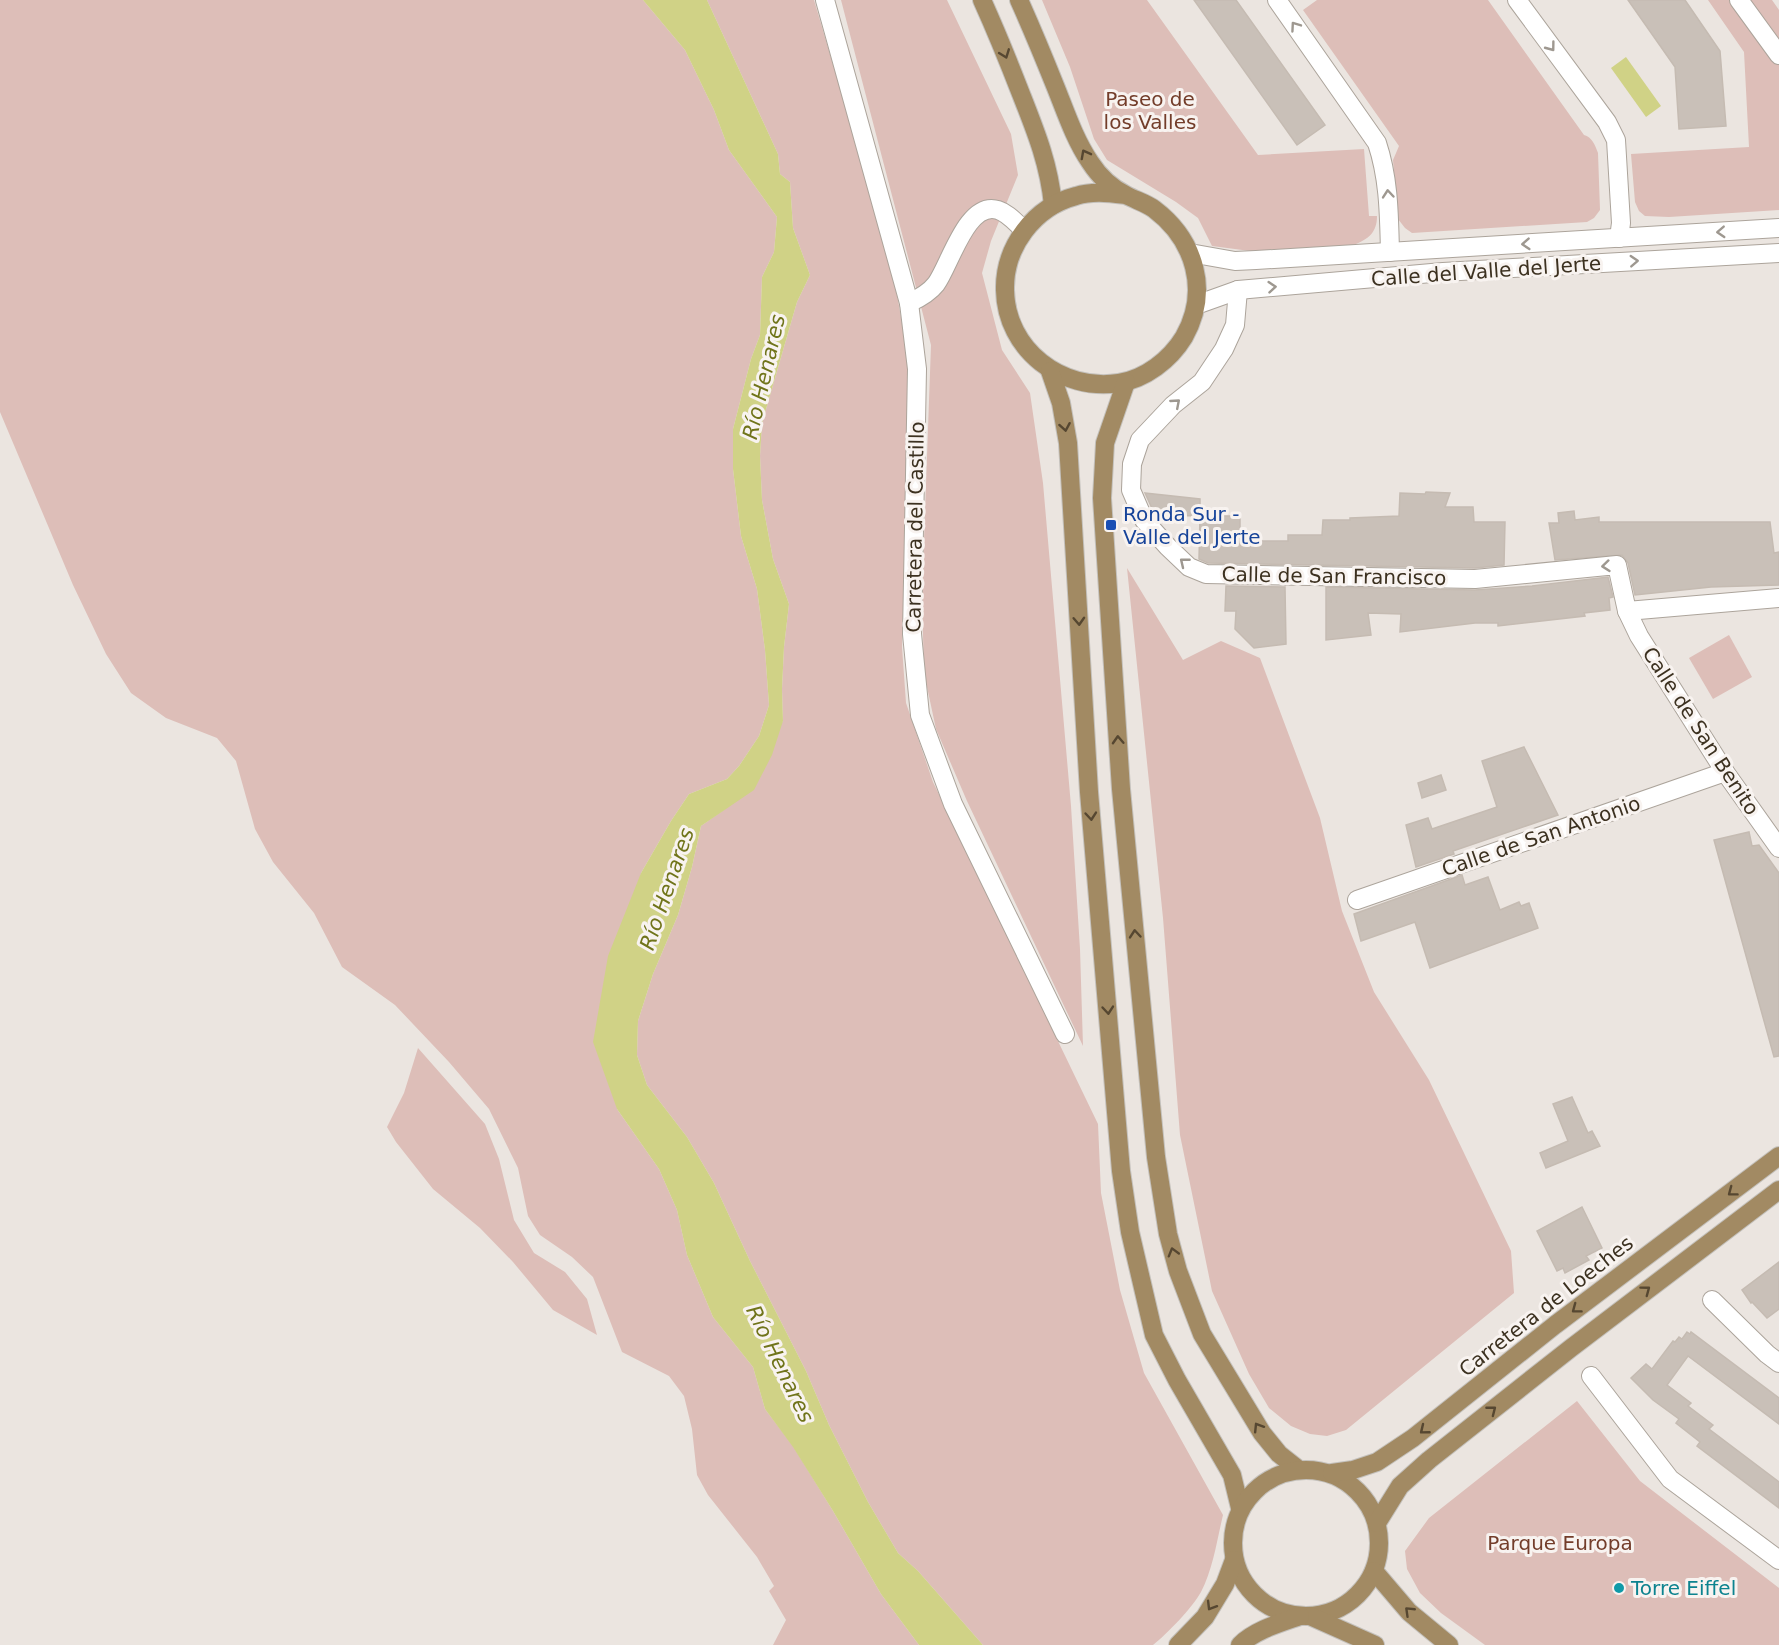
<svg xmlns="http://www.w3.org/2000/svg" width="1779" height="1645" font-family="'DejaVu Sans',sans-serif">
<rect width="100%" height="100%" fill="#ebe5e0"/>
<!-- green -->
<g fill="#ddbeb8">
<path d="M0 0H643L685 50 714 110 729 150 777 217 774 252 762 277 760 335 751 359 733 429V469L741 536 757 589 765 650 769 705 759 736 739 766 727 779 689 794 671 821 641 873 617 1109 659 1169 677 1210 687 1255 713 1317 753 1367 765 1409 793 1446 833 1511 881 1594 919 1645H773L786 1620 769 1591 774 1586 757 1557 708 1495 697 1475 692 1429 684 1396 669 1376 622 1352 593 1277 572 1257 540 1235 528 1216 518 1168 489 1109 449 1062 395 1005 342 967 314 913 273 862 255 829 236 761 217 738 166 718 131 693 106 654 73 585 0 412Z"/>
<path d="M707 0H814L880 224 898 300 908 358 906 517 902 647 906 703 933 782 1098 1124 1101 1193 1120 1290 1144 1373 1223 1515C1217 1540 1213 1569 1201 1592 1192 1608 1167 1634 1153 1645H983L918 1571 898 1553 868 1502 829 1425 806 1371 750 1261 714 1183 687 1137 647 1085 637 1055 638 1021 653 974 678 915 692 867 701 826 725 809 783 721 782 689 784 647 789 604 773 559 762 500 760 456 762 423 797 302 810 275 793 228 790 182 780 174 778 154Z"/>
<path d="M841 0H947L1011 134 1018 175 991 241 982 273 1002 350 1030 393 1043 483 1071 806 1080 949 1083 1046 967 801 936 729 924 673 922 596 931 345Z"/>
<path d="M1042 0H1147L1258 155 1364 149 1369 216H1377C1377 233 1368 239 1354 245L1250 251 1212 246 1198 218 1176 202 1107 160 1094 139 1070 67Z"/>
<path d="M1317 0H1488L1584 135C1592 137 1595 145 1598 153L1600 210 1594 218 1587 222 1412 233 1405 228 1398 219 1393 160 1399 146 1303 10Z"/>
<path d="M1708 0H1772L1779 10V210L1669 217 1645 216 1639 211 1635 202 1631 154 1749 147 1744 52Z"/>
<path d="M1127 568 1183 660 1221 641 1260 658 1320 818 1342 911 1374 992 1429 1080 1511 1251 1514 1293 1346 1430 1327 1436 1310 1434 1291 1426 1269 1408 1249 1374 1212 1291 1180 1135 1163 918Z"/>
<path d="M1729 635 1752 677 1713 699 1689 658Z"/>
<path d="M418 1048 485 1124 499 1159 514 1220 534 1253 565 1272 587 1299 597 1335 553 1310 513 1262 480 1228 433 1189 396 1142 387 1127 404 1093Z"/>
<path d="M1577 1401 1640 1481 1779 1588V1645H1485L1441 1613 1420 1593 1407 1569 1405 1551 1429 1518Z"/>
</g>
<!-- water -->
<g fill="#d0d286">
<path d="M643 0H707L778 154 780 174 790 182 793 228 810 275 797 302 762 423 760 456 762 500 773 559 789 604 784 647 782 689 783 721 772 755 754 790 701 826 692 867 678 915 653 974 638 1021 637 1055 647 1085 687 1137 714 1183 750 1261 806 1371 829 1425 868 1502 898 1553 918 1571 983 1645H919L881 1594 833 1511 793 1447 765 1409 753 1367 713 1317 687 1255 677 1210 659 1169 617 1109 593 1042 608 956 641 873 671 821 689 794 727 779 739 766 759 736 769 705 765 650 757 589 741 536 733 469V429L751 359 760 335 762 277 774 252 777 217 729 150 714 110 685 50Z"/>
<path d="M1626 57 1661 106 1646 117 1611 68Z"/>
</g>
<!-- building -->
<g fill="#c9c0b8" stroke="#c5bbb2" stroke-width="1.5">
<path d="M1194 0H1236L1325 125 1297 145Z"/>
<path d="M1628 0H1685L1720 51 1726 126 1679 129 1675 67Z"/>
<path d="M1426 492 1450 493 1445 507H1473L1474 522H1505L1504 565 1475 568 1208 563 1199 559 1200 516H1240V541H1288V535H1322L1323 520H1350V518L1399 516 1400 493 1425 494Z"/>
<path d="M1145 493 1200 499V516L1155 515Z"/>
<path d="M1574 511 1575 520 1599 517V522H1770L1774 553 1779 552V585L1711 587 1635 595 1628 563 1622 555 1555 560 1549 523H1559L1558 513Z"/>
<path d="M1608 577 1613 597 1609 598 1610 610 1584 613 1585 616 1498 626V623H1475L1400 632 1401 614 1368 613 1371 635 1326 640V587L1475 590 1532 586Z"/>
<path d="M1226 586 1285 587 1286 644 1254 648 1235 629 1236 611H1225Z"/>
<path d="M1524 747 1558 815 1453 851 1454 854 1416 867 1406 825 1428 818 1432 829 1497 807 1482 761Z"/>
<path d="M1441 775 1446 790 1422 798 1418 783Z"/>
<path d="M1749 832 1752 846 1759 845 1779 873V1056L1774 1057 1714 840Z"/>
<path d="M1462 875 1465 885 1488 877 1500 910 1519 902 1521 906 1529 903 1538 928 1430 968 1415 922 1361 941 1354 914Z"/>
<path d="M1572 1097 1588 1133 1592 1131 1600 1146 1546 1168 1540 1153 1568 1141 1553 1104Z"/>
<path d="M1582 1207 1602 1248 1586 1256 1589 1260 1565 1273 1563 1268 1557 1271 1537 1231Z"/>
<path d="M1779 1262V1309L1767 1318 1752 1302 1751 1303 1742 1290Z"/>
<path d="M1687 1332 1690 1334 1691 1332 1779 1398V1424L1688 1356 1667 1385 1691 1403 1688 1406 1713 1425 1709 1429 1779 1482V1508L1697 1446 1700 1442 1676 1423 1679 1419 1653 1400 1631 1378 1646 1364 1652 1369 1673 1341 1675 1342 1679 1337 1682 1339Z"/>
</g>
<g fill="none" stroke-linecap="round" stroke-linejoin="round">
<!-- minor casing -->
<g stroke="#aca49b" stroke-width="20">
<g id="minor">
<path d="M825 0 909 303 917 369 912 634 920 715 953 804 1065 1034"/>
<path d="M1277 0 1377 143C1389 179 1389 215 1390 252"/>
<path d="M1517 0 1607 122 1616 140 1621 223 1619 238"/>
<path d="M1739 0 1779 55"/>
<path d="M1190 253 1235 261 1256 260 1779 228"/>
<path d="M1238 290 1235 325 1224 349 1202 382 1173 405 1140 440 1132 464 1131 490 1144 520 1168 547 1189 567 1206 574 1475 579 1617 565 1627 611 1639 636 1725 772 1779 848"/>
<path d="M909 303C920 298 929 293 936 284 950 265 967 200 998 210 1008 213 1016 223 1024 230"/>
<path d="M1196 305 1238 290 1443 272 1779 253"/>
<path d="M1627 611 1779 598"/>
<path d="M1357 900 1725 772"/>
<path d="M1712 1300 1767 1354 1779 1363"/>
<path d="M1591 1376 1670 1479 1779 1560"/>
</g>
</g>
<!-- major casing -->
<g stroke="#c4c1bc" stroke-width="20">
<g id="major">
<path d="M982 0C996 31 1009 63 1021 94 1036 132 1049 164 1053 205"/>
<path d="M1019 0C1032 29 1044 58 1056 88 1066 113 1075 140 1090 162 1099 176 1110 187 1126 195 1135 200 1146 203 1154 209 1195 240 1210 291 1184 337 1170 360 1145 379 1119 383 1062 392 1006 350 1005 290 1004 247 1034 207 1076 196 1092 191 1108 193 1125 195"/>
<path d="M1050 371 1061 403 1068 443 1089 792 1121 1171 1130 1232 1154 1335 1177 1380 1232 1475 1240 1508"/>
<path d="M1126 382 1105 443 1102 498 1121 789 1156 1157 1168 1234 1178 1271 1202 1334 1262 1433 1279 1454 1298 1469"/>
<circle cx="1306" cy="1543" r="73"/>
<path d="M1332 1473 1353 1470 1377 1462 1413 1438 1555 1325 1779 1156"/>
<path d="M1377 1523 1400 1486 1429 1460 1571 1348 1779 1190"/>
<path d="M1374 1571 1409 1612 1449 1645"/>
<path d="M1310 1616 1375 1645"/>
<path d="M1178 1645 1205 1617 1225 1584 1234 1560"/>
<path d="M1240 1645C1255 1630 1280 1623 1300 1616"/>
</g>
</g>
<!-- minor -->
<use href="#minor" stroke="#fff" stroke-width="18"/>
<!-- major -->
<use href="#major" stroke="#a28a63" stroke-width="18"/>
</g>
<!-- one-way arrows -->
<defs><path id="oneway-chevron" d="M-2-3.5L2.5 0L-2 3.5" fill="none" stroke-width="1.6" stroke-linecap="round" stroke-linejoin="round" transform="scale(1.5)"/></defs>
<g stroke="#9e9890">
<use href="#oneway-chevron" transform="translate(1295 26) rotate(-125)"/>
<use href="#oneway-chevron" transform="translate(1551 47) rotate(53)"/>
<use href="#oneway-chevron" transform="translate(1388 194) rotate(-95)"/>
<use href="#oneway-chevron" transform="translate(1721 232) rotate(177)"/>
<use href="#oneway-chevron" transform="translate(1526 244) rotate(176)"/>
<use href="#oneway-chevron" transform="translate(1634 261) rotate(-3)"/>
<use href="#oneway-chevron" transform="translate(1272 287) rotate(-5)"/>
<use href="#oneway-chevron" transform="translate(1176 403) rotate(-41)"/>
<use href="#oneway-chevron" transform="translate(1184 562) rotate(-141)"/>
<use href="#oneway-chevron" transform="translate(1606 566) rotate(174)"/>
</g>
<g stroke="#564731">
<use href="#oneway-chevron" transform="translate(1005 54) rotate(69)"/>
<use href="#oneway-chevron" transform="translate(1085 154) rotate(-118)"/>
<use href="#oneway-chevron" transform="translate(1065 427) rotate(80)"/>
<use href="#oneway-chevron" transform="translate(1079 621) rotate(87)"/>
<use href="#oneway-chevron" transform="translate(1118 740) rotate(-93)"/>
<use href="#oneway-chevron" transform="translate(1091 816) rotate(85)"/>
<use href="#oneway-chevron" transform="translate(1135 934) rotate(-95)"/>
<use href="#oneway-chevron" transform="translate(1108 1010) rotate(85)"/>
<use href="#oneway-chevron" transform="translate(1732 1192) rotate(143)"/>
<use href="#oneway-chevron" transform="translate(1173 1252) rotate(-106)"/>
<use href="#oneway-chevron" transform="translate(1646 1290) rotate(-37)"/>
<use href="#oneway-chevron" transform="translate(1576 1309) rotate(143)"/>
<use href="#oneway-chevron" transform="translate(1492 1410) rotate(-38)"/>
<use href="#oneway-chevron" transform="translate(1258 1427) rotate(-122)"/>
<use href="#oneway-chevron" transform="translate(1424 1430) rotate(141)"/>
<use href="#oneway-chevron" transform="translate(1211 1606) rotate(121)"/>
<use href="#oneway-chevron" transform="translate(1409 1611) rotate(-136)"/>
</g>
<!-- markers -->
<rect fill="#1a4fb4" stroke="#f8f3f0" stroke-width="2" x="1105" y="519" width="12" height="12" rx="3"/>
<circle fill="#0f9aa8" stroke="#f8f3f0" stroke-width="2" cx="1619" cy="1588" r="6"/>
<g text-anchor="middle" stroke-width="6" stroke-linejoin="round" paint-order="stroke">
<!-- park labels -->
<g font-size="20" fill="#733d2a" stroke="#f8f3f0">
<text x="1150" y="106">Paseo de<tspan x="1150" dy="23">los Valles</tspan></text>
<text x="1560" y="1550">Parque Europa</text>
</g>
<!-- street labels -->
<g font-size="20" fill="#3c3120" stroke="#f8f3f0">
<text transform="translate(1486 271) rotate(-4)" y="7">Calle del Valle del Jerte</text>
<text transform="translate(915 527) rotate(-89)" y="7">Carretera del Castillo</text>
<text transform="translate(1334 576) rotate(1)" y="7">Calle de San Francisco</text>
<text transform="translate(1701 731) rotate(57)" y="7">Calle de San Benito</text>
<text transform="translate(1541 836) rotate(-19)" y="7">Calle de San Antonio</text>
<text transform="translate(1546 1306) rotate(-38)" y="7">Carretera de Loeches</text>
</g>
<!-- transit labels -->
<g font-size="20" fill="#164399" stroke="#f8f3f0" text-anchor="start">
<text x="1123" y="521">Ronda Sur -<tspan x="1123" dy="23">Valle del Jerte</tspan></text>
</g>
<!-- culture labels -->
<g font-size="20" fill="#0d838f" stroke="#f8f3f0" text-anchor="start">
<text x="1631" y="1595">Torre Eiffel</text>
</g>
<!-- water labels -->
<g font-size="21" font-style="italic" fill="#70741a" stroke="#f8f3f0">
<text transform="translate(764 377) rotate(-77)" y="7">Río Henares</text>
<text transform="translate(667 889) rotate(-71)" y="7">Río Henares</text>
<text transform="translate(780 1364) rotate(64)" y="7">Río Henares</text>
</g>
</g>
</svg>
